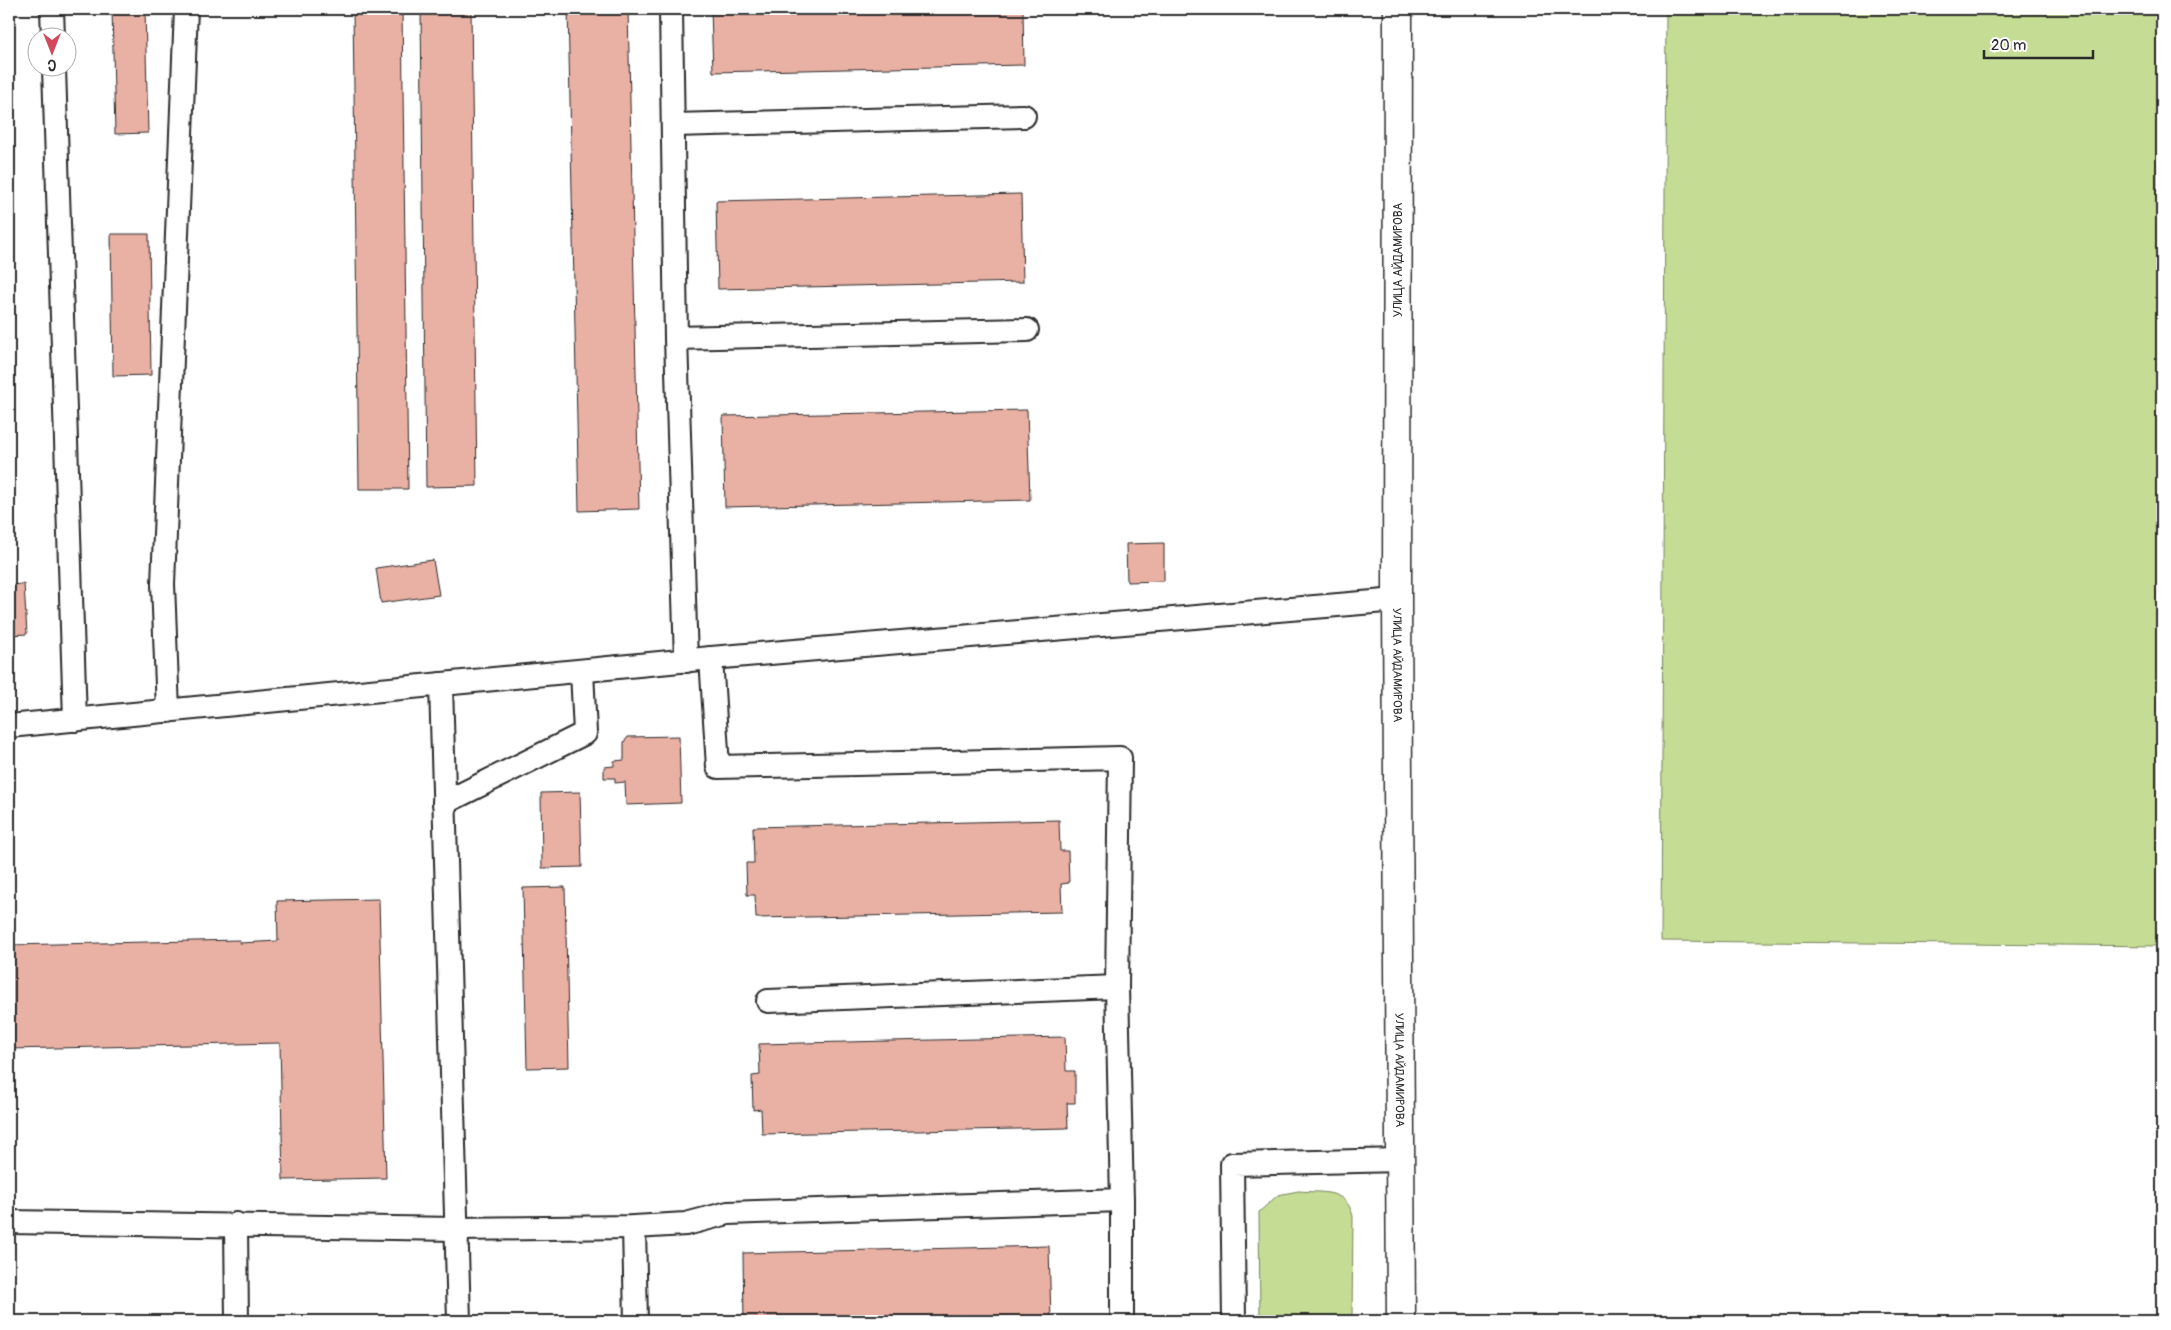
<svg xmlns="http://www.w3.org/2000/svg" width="2171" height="1330" font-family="Pangolin,sans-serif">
<rect width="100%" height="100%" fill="#fff"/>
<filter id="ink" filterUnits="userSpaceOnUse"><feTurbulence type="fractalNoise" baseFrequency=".02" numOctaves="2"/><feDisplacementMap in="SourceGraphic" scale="10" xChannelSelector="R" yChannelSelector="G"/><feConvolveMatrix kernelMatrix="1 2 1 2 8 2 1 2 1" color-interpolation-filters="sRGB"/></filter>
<g filter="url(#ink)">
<!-- green -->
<g fill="#c4dc93" stroke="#78845f">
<path d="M1666 9H2162V946L1661 941Z"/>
<path d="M1298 1191C1322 1193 1346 1188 1353 1216L1352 1321H1260L1259 1212 1278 1195Z"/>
</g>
<!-- building -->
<g fill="#e9b0a4" stroke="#2b2b2b">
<path d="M112 9H145L148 133 115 134Z"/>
<path d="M353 9H402L408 489H359Z"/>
<path d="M421 9H471L477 486 426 487Z"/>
<path d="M568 9H628L639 509 579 511Z"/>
<path d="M711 9H1023L1024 65 713 72Z"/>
<path d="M1021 194 1023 282 718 289 716 201Z"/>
<path d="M111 234H149L151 375 113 376Z"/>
<path d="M9 383 11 457H9Z"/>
<path d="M1027 410 1030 500 725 507 723 416Z"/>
<path d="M1164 543V581L1127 582 1126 544Z"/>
<path d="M433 560 439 595 381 603 376 568Z"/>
<path d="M24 584 27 634 9 635V585Z"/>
<path d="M679 736 681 803 626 805 625 782 615 783V778H604V767L614 766V761L624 760V742L628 737Z"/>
<path d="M580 792 582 867 542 868 541 793Z"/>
<path d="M1059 820 1060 851H1068L1069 883 1061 884 1062 912 756 918 755 895H747L746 863H754L753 827Z"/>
<path d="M565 887 569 1067 527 1068 523 888Z"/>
<path d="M379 899 386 1178 283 1180 280 1043 9 1049V945L240 940V943L278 941 277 901Z"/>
<path d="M1065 1037 1066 1071H1075V1103H1067L1068 1128 762 1134 761 1109 753 1110 752 1076 760 1075 759 1044Z"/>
<path d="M1049 1246 1051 1321H744L743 1253Z"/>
</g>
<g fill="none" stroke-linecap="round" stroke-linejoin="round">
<!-- service casing -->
<g stroke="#2b2b2b" stroke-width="26">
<g id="service">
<path d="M52 9 53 38"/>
<path d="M671 9 676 338 686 661"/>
<path d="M54 68 75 720"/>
<path d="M673 125 1024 116"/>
<path d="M676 338 1027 330"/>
<path d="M711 658 718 767 1120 758 1117 987 1122 1200V1321"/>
<path d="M441 684 459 1321"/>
<path d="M168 711 163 584 186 9"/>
<path d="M9 726 711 658 1397 600"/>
<path d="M444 803 585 733 582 671"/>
<path d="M768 1001 1117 987"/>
<path d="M9 1222 457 1229 634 1227 686 1224 728 1213 1122 1200"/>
<path d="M236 1224 237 1321"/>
<path d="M634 1227 636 1321"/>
<path d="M1234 1321 1232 1164 1400 1160"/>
</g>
</g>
<!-- secondary casing -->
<g stroke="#2b2b2b" stroke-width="31">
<g id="secondary">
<path id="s1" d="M1398 9 1397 600 1401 1321"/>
</g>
</g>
<!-- service -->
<use href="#service" stroke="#fff" stroke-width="22"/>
<!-- secondary -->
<use href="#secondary" stroke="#fff" stroke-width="28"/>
</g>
</g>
<g text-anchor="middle" stroke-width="4" stroke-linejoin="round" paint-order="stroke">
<!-- street labels -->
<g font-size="12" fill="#2b2b2b" stroke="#fff">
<text transform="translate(1398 260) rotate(-90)" y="4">УЛИЦА АЙДАМИРОВА</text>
<text dy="4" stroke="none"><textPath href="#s1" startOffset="656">УЛИЦА АЙДАМИРОВА</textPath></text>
<text dy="4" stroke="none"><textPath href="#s1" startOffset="1061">УЛИЦА АЙДАМИРОВА</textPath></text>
</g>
</g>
<!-- margin -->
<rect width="2171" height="1330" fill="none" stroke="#fff" stroke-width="30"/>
<rect x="15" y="15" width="2141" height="1300" fill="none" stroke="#2b2b2b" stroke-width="2" filter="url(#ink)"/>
<!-- north arrow -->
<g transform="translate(52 52) rotate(180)"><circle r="24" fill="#ffffff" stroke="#aaaaaa"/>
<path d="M0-4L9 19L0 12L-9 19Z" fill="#d1495b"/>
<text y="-8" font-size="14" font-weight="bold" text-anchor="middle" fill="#2b2b2b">С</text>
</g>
<!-- scale -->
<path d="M1984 50v8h109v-8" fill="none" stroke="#2b2b2b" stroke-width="2.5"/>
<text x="1991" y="50" font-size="15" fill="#2b2b2b" stroke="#ffffff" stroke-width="4" paint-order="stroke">20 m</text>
</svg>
